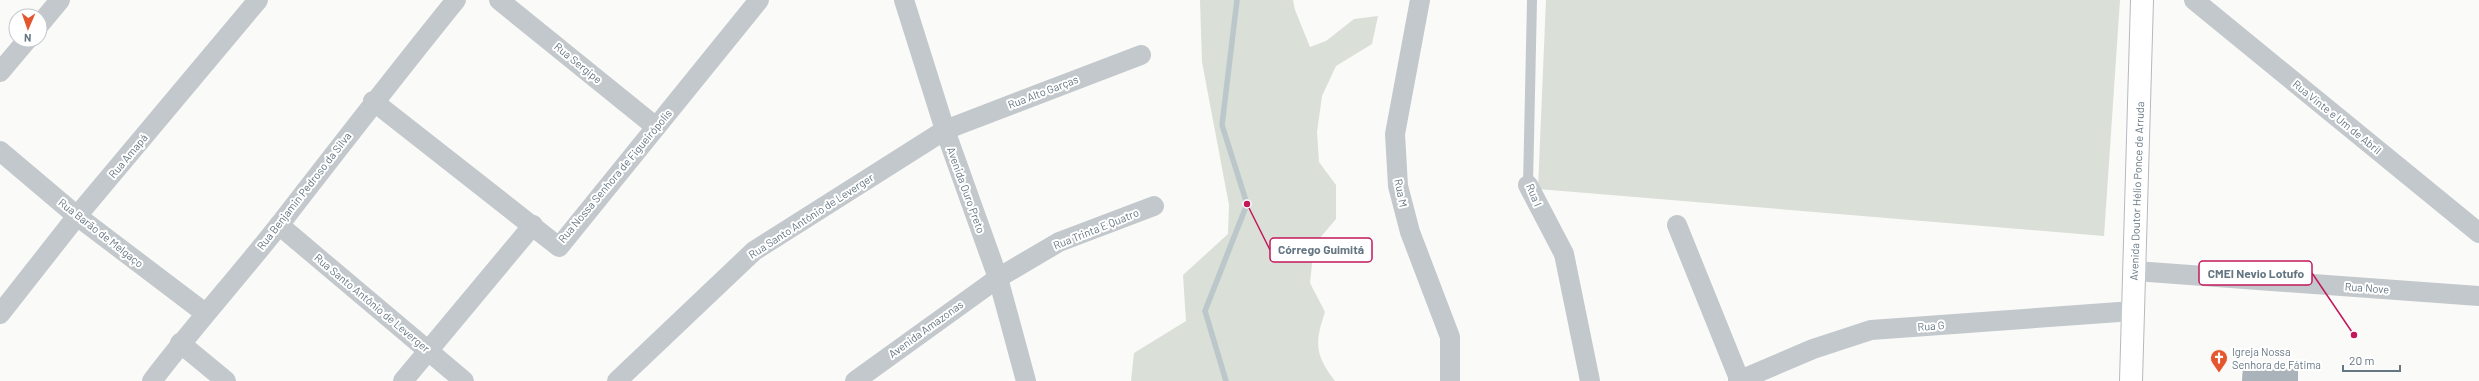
<svg xmlns="http://www.w3.org/2000/svg" width="2479" height="381" font-family="Barlow,sans-serif">
<rect width="100%" height="100%" fill="#fafaf8"/>
<!-- green -->
<g fill="#dadfd7">
<path d="M1200 0H1293L1295 10 1310 47 1326 41 1354 19 1378 16 1372 44 1336 66 1322 96 1317 132 1319 162 1336 185V219L1314 245 1310 283 1325 312C1315 342 1314 354 1335 381H1131L1134 353 1186 321 1183 275 1228 234 1229 205 1202 62Z"/>
<path d="M1546 0H2120L2104 236 1538 189Z"/>
</g>
<g fill="none" stroke-linecap="round" stroke-linejoin="round">
<!-- stream -->
<path stroke="#bbc7cb" stroke-width="5.5" d="M1226 381 1205 311 1247 204 1222 125 1237 0"/>
</g>
<!-- building -->
<path fill="#aab3b9" d="M2243 366 2298 369V381H2242Z"/>
<g fill="none" stroke-linecap="round" stroke-linejoin="round">
<!-- secondary casing -->
<g stroke="#b3babf" stroke-width="24">
<path id="secondary" d="M2131 381 2142 0"/>
</g>
<!-- lane -->
<path stroke="#c3c8cc" stroke-width="10" d="M1528 185 1532 0"/>
<!-- street -->
<g stroke="#c3c8cc" stroke-width="20">
<path d="M499 0 656 127"/>
<path d="M904 0 945 130 998 278 1026 381"/>
<path d="M1420 0 1395 134 1398 186 1410 232 1450 337V381"/>
<path d="M2194 0 2479 233"/>
<path d="M40 24 60 0"/>
<path d="M0 72 27 40"/>
<path d="M373 101 559 247 759 0"/>
<path d="M0 151 77 216 205 313"/>
<path d="M1528 185 1564 254 1590 381"/>
<path d="M279 225 464 381"/>
<path d="M1677 225 1740 381"/>
<path d="M2135 271 2479 296"/>
<path d="M0 314 77 216 258 0"/>
<path d="M180 343 226 381"/>
<path d="M152 381C193 327 238 277 280 224 338 149 396 74 456 0"/>
<path d="M403 381 533 225"/>
<path d="M617 381 754 251 945 130 1141 55"/>
<path d="M855 381 998 278 1059 242 1154 206"/>
<path d="M1738 381 1813 349 1871 330 2133 311"/>
</g>
<!-- secondary -->
<use href="#secondary" stroke="#fff" stroke-width="22"/>
</g>
<!-- icons -->
<defs>
<g id="church-pin" transform="scale(0.9)"><path d="M0 17L-7.5 6A9.5 9.5 0 1 1 7.5 6Z" fill="#e4572e" stroke="#fff"/><path d="M-1.2-6h2.4v3.5h3.3v2.4h-3.3V6h-2.4V-.1h-3.3v-2.4h3.3Z" fill="#fff"/></g>
</defs>
<g fill-rule="evenodd">
<use href="#church-pin" x="2219" y="358"/>
</g>
<g text-anchor="middle" stroke-width="4" stroke-linejoin="round" paint-order="stroke">
<!-- street labels -->
<g font-size="11" fill="#657683" stroke="#fff">
<text transform="translate(578 63) rotate(39)" y="4">Rua Sergipe</text>
<text transform="translate(1043 92) rotate(-21)" y="4">Rua Alto Garças</text>
<text transform="translate(2337 117) rotate(39)" y="4">Rua Vinte e Um de Abril</text>
<text transform="translate(128 156) rotate(-50)" y="4">Rua Amapá</text>
<text transform="translate(615 176) rotate(-50)" y="4">Rua Nossa Senhora de Figueirópolis</text>
<text transform="translate(966 190) rotate(70)" y="4">Avenida Ouro Preto</text>
<text transform="translate(304 191) rotate(-52)" y="4">Rua Benjamin Pedroso da Silva</text>
<text transform="translate(2137 191) rotate(-88)" y="4">Avenida Doutor Hélio Ponce de Arruda</text>
<text transform="translate(1401 193) rotate(79)" y="4">Rua M</text>
<text transform="translate(1534 195) rotate(67)" y="4">Rua I</text>
<text transform="translate(811 216) rotate(-33)" y="4">Rua Santo Antônio de Leverger</text>
<text transform="translate(1096 229) rotate(-22)" y="4">Rua Trinta E Quatro</text>
<text transform="translate(101 233) rotate(38)" y="4">Rua Barão de Melgaço</text>
<text transform="translate(2367 288) rotate(4)" y="4">Rua Nove</text>
<text transform="translate(372 303) rotate(40)" y="4">Rua Santo Antônio de Leverger</text>
<text transform="translate(1931 326) rotate(-4)" y="4">Rua G</text>
<text transform="translate(926 329) rotate(-36)" y="4">Avenida Amazonas</text>
</g>
<!-- poi labels -->
<g font-size="11" fill="#657683" stroke="#fff" text-anchor="start">
<text x="2232" y="356">Igreja Nossa<tspan x="2232" dy="13">Senhora de Fátima</tspan></text>
</g>
</g>
<!-- callouts -->
<path fill="none" stroke="#c2185b" stroke-width="1.5" d="M1247 204L1270 250M2354 335L2312 273"/>
<g fill="#c2185b" stroke="#fff" stroke-width="1.5">
<circle cx="1247" cy="204" r="4"/>
<circle cx="2354" cy="335" r="4"/>
</g>
<g fill="#fff" stroke="#c2185b" stroke-width="1.5">
<rect x="1270" y="238" width="102" height="24" rx="4"/>
<rect x="2199" y="261" width="113" height="24" rx="4"/>
</g>
<g font-size="12" text-anchor="middle" font-weight="bold" fill="#657683">
<text x="1321" y="254">Córrego Guimitá</text>
<text x="2256" y="278">CMEI Nevio Lotufo</text>
</g>
<!-- north arrow -->
<g transform="translate(28 28) rotate(182)"><circle r="19" fill="#ffffff" stroke="#c1c8cd"/>
<path d="M0-3L7 15L0 10L-7 15Z" fill="#e4572e"/>
<text y="-6" font-size="11" font-weight="bold" text-anchor="middle" fill="#657683">N</text>
</g>
<!-- scale -->
<path d="M2343 365v6h57v-6" fill="none" stroke="#657683" stroke-width="2"/>
<text x="2349" y="365" font-size="12" fill="#657683" stroke="#ffffff" stroke-width="3" paint-order="stroke">20 m</text>
</svg>
